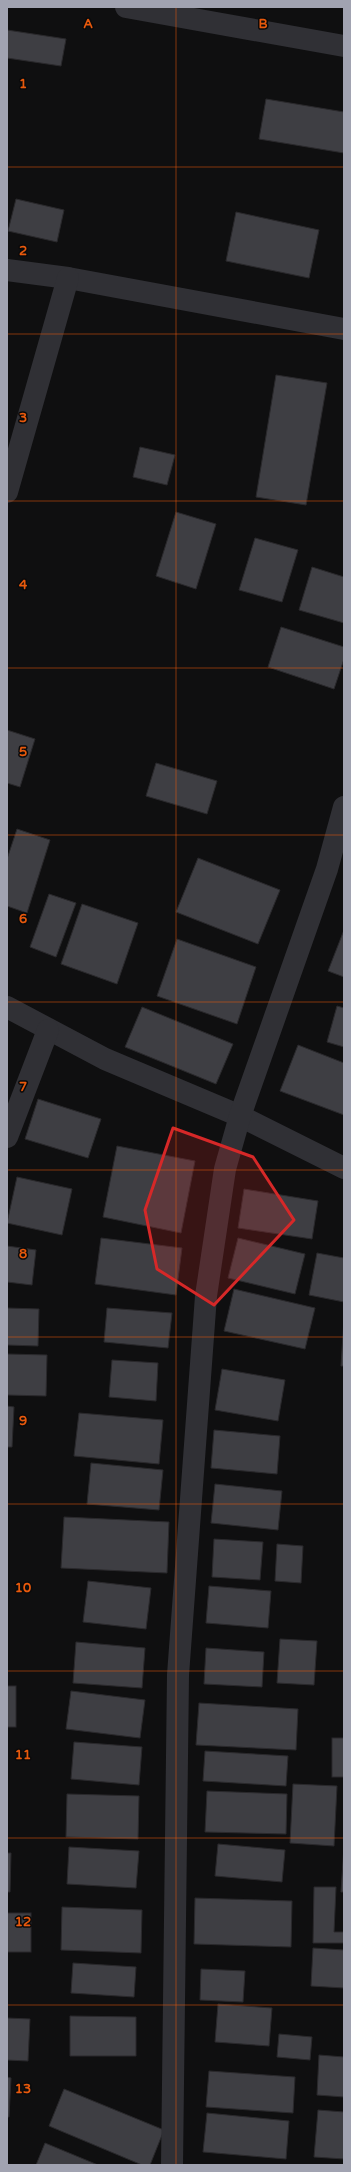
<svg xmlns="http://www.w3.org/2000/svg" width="351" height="2172" font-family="'Varela Round',sans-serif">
<rect width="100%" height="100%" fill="#0f0f10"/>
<!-- building -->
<g fill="#3e3e43" stroke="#2a292c">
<path d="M7 30 66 39 61 66 7 58Z"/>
<path d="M266 99 344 112V153L259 139Z"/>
<path d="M16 199 64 210 57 242 8 231Z"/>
<path d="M236 212 319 230 309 278 226 261Z"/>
<path d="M276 375 327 383 306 505 256 497Z"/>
<path d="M140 447 175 455 167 485 133 477Z"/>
<path d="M176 512 216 524 196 589 156 576Z"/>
<path d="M255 538 298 550 282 602 239 590Z"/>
<path d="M312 567 344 577V623L299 610Z"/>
<path d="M281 627 344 647V659L334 689 268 667Z"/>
<path d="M7 730 35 739 20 787 7 783Z"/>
<path d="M156 763 217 781 207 814 146 796Z"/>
<path d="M17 829 50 840 27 913 7 906V859Z"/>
<path d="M198 858 280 890 258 944 176 912Z"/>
<path d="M49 894 76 903 56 957 30 947Z"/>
<path d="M82 904 138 923 117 984 61 964Z"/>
<path d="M344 930V977L328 971Z"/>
<path d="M177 939 256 967 237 1024 157 996Z"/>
<path d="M337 1006 344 1008V1047L327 1042Z"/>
<path d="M142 1007 233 1044 216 1084 125 1047Z"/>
<path d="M298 1045 344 1063V1115L280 1091Z"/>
<path d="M38 1099 101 1119 88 1158 25 1139Z"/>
<path d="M117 1146 195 1161 181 1233 103 1217Z"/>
<path d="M17 1177 72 1189 62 1235 7 1223Z"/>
<path d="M244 1189 318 1201 312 1239 238 1228Z"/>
<path d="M101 1238 182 1248 176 1295 95 1284Z"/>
<path d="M238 1238 305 1254 295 1294 228 1278Z"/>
<path d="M7 1246 36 1250 32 1285 7 1282Z"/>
<path d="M317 1253 344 1258V1302L309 1295Z"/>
<path d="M234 1289 315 1308 305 1349 224 1331Z"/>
<path d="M7 1308 39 1309 38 1346 7 1345Z"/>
<path d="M107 1308 172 1313 168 1348 104 1342Z"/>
<path d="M344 1319V1366H341Z"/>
<path d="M7 1354 47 1355 46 1396 7 1395Z"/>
<path d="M112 1360 158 1363 156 1401 109 1397Z"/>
<path d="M222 1369 285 1380 278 1421 215 1410Z"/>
<path d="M7 1406 14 1407 12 1447H7Z"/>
<path d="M79 1413 163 1420 159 1464 74 1456Z"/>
<path d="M214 1430 280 1436 277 1474 211 1468Z"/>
<path d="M91 1463 163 1470 159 1510 87 1504Z"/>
<path d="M215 1484 282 1491 278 1530 211 1523Z"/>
<path d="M64 1517 169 1522 167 1573 61 1568Z"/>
<path d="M214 1539 263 1542 260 1580 212 1577Z"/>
<path d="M277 1544 303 1546 301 1583 275 1581Z"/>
<path d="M88 1581 151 1588 146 1629 83 1622Z"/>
<path d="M209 1586 271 1591 268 1628 206 1623Z"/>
<path d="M280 1639 317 1641 314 1685 277 1683Z"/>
<path d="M76 1642 145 1648 142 1688 73 1683Z"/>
<path d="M206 1648 264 1652 262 1687 204 1684Z"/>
<rect x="7" y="1686" width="9" height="41"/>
<path d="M71 1691 145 1700 140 1738 66 1729Z"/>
<path d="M199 1703 298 1709 296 1750 196 1745Z"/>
<rect x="332" y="1738" width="12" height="39"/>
<path d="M74 1742 142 1747 139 1785 71 1779Z"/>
<path d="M205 1751 288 1756 286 1786 203 1781Z"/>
<path d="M293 1784 337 1786 334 1846 290 1843Z"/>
<path d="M207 1791 287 1794 286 1834 205 1832Z"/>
<path d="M67 1794 139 1796 138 1839 66 1837Z"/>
<path d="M218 1844 285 1850 282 1882 215 1876Z"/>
<path d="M344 1846V1892H341Z"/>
<path d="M69 1847 139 1851 136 1888 67 1884Z"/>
<path d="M7 1853H11L10 1892H7Z"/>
<path d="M314 1887H336L334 1932H344V1943H313Z"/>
<path d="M195 1898 292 1901 291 1947 194 1944Z"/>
<path d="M62 1907 142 1910 141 1953 61 1950Z"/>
<rect x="7" y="1913" width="24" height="39"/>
<path d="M313 1948 344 1950V1988L311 1986Z"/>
<path d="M73 1963 136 1967 134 1997 71 1993Z"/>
<path d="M201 1969 245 1971 243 2002 200 2000Z"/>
<path d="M218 2004 272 2008 269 2046 215 2042Z"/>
<path d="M70 2016 136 2017V2056H70Z"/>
<path d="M7 2018 30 2019 28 2061 7 2060Z"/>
<path d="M279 2034 312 2037 310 2060 277 2057Z"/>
<path d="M319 2055 344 2057V2097L317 2095Z"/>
<path d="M209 2071 295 2077 293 2113 206 2107Z"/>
<path d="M7 2077 11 2078 9 2117H7Z"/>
<path d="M64 2089 164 2130 150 2165H142L49 2126Z"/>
<path d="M318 2110 344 2112V2159L314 2157Z"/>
<path d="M207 2113 289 2121 286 2159 203 2152Z"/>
<path d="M45 2143 98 2165H36Z"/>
</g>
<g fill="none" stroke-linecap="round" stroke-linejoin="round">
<!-- minor -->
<g stroke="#303035" stroke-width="22">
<path d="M126 7 344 46"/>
<path d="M7 270 68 278 344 329"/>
<path d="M7 492 68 278"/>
<path d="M7 1007 105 1059 240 1116 344 1168"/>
<path d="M7 1137 48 1030"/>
<path d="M172 2165 178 1675 206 1296 225 1169 240 1116 327 869 344 807"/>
</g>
</g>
<!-- marked area -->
<path fill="#d62828" fill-opacity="0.2" stroke="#d62828" stroke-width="3" stroke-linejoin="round" d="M173 1128 253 1157 294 1220 214 1305 157 1269 145 1210Z"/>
<!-- grid -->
<path fill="none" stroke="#e8590c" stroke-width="1" stroke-opacity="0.55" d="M176 7V2165M7 167H344M7 334H344M7 501H344M7 668H344M7 835H344M7 1002H344M7 1170H344M7 1337H344M7 1504H344M7 1671H344M7 1838H344M7 2005H344"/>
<g font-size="13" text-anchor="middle" font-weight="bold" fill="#e8590c" stroke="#0a0a0b" stroke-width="3" stroke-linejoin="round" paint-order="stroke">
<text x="88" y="28">A</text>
<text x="263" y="28">B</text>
<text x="23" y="88">1</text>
<text x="23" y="255">2</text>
<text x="23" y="422">3</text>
<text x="23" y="589">4</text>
<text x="23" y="756">5</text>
<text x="23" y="923">6</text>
<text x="23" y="1091">7</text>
<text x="23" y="1258">8</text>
<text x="23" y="1425">9</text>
<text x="23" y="1592">10</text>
<text x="23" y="1759">11</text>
<text x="23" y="1926">12</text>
<text x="23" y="2093">13</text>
</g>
<!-- border -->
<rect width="351" height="2172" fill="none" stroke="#a1a3b1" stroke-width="16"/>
</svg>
